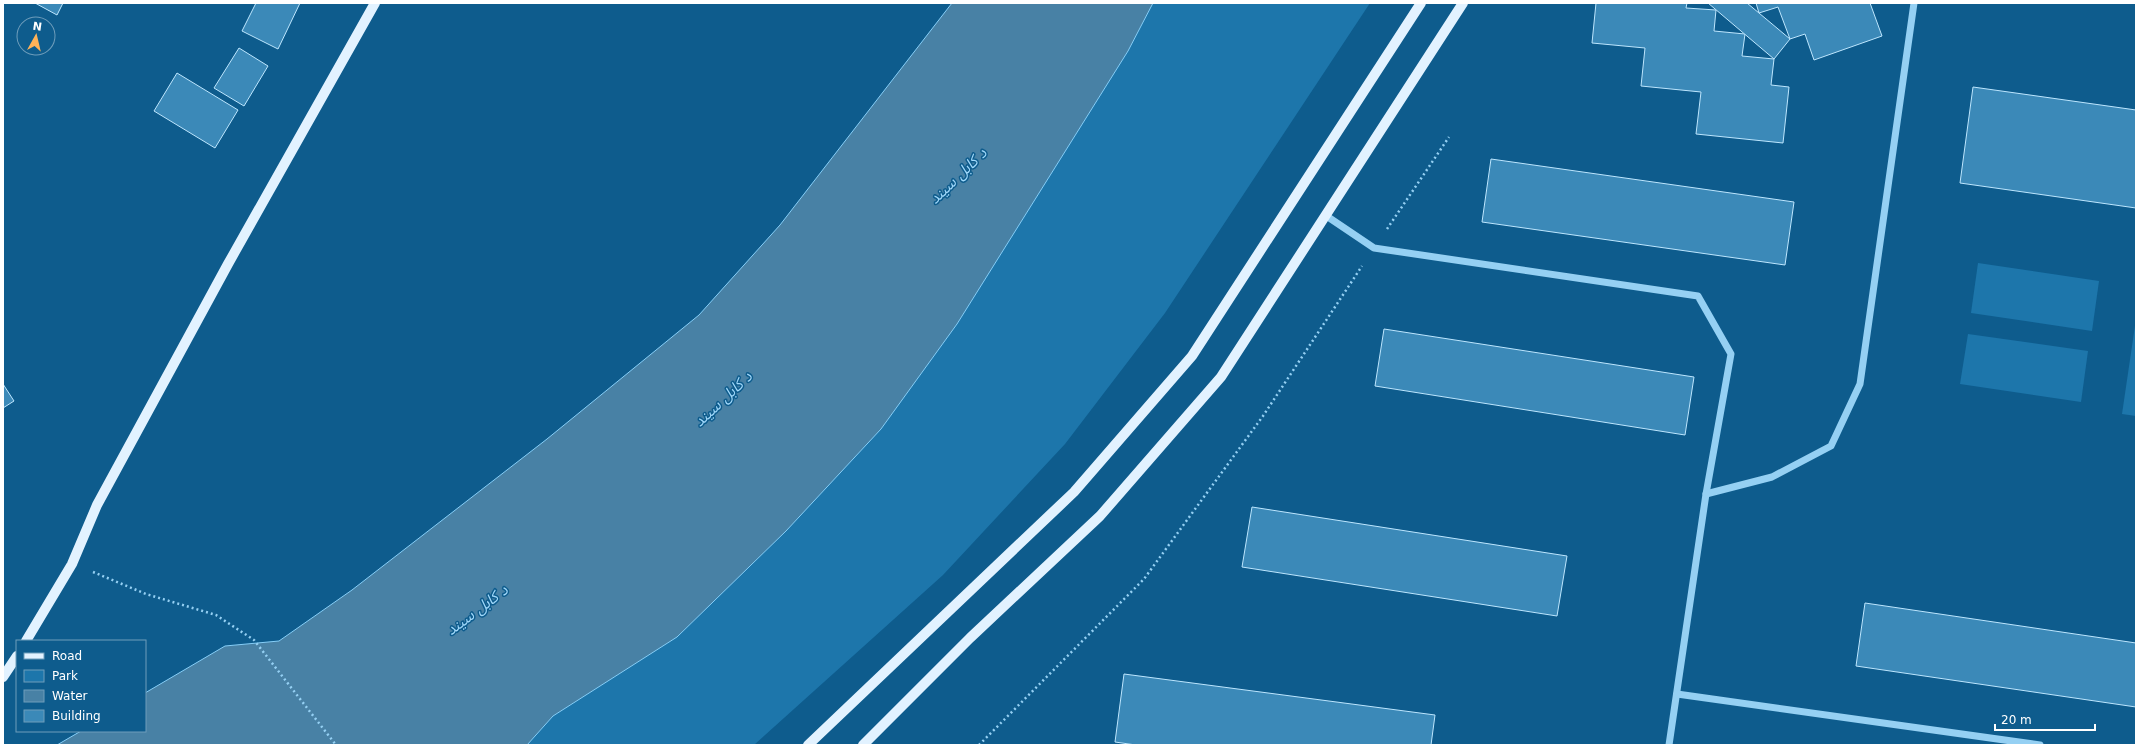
<svg xmlns="http://www.w3.org/2000/svg" width="2139" height="748" font-family="'DejaVu Sans','Noto Sans Arabic',sans-serif">
<rect width="100%" height="100%" fill="#0e5c8d"/>
<!-- green -->
<g fill="#1d76ab">
<path d="M1153 3H1370L1165 313 1065 444 943 575 754 745H527L553 716 677 637 786 531 881 429 957 324 1128 51Z"/>
<path d="M1978 263 2099 281 2092 331 1971 313Z"/>
<path d="M2136 319V416L2122 414Z"/>
<path d="M1968 334 2088 351 2081 402 1960 384Z"/>
</g>
<!-- water -->
<path fill="#4881a5" stroke="#86cef7" d="M952 3H1153L1128 51 957 324 881 429 786 531 677 637 553 716 527 745H57L81 731H145V693L225 646 279 641 352 590 547 439 699 315 780 225Z"/>
<!-- building -->
<g fill="#3b89b8" stroke="#bde6fe">
<path d="M35 3H63L57 15Z"/>
<path d="M256 3H300L278 49 242 31Z"/>
<path d="M1596 3H1687L1686 8 1716 10 1714 31 1745 34 1742 56 1774 59 1771 85 1789 87 1783 143 1696 134 1701 92 1641 86 1645 48 1592 43Z"/>
<path d="M1708 3H1747L1790 39 1774 59Z"/>
<path d="M1756 3H1870L1882 36 1814 60 1805 34 1790 39 1778 7 1759 13Z"/>
<path d="M239 48 268 66 244 106 214 88Z"/>
<path d="M177 73 238 110 215 148 154 111Z"/>
<path d="M1973 87 2136 110V208L1960 183Z"/>
<path d="M1491 159 1794 202 1785 265 1482 222Z"/>
<path d="M1384 329 1694 377 1685 435 1375 386Z"/>
<path d="M3 384 14 401 3 408Z"/>
<path d="M1252 507 1567 556 1557 616 1242 567Z"/>
<path d="M1865 603 2136 643V707L1856 666Z"/>
<path d="M1124 674 1435 715 1431 745H1136L1115 742Z"/>
</g>
<g fill="none" stroke-linecap="round" stroke-linejoin="round">
<!-- path -->
<g stroke="#95d0f3" stroke-width="2.5" stroke-dasharray="2 3" stroke-linecap="butt">
<path d="M1387 229 1449 137"/>
<path d="M93 572 146 594 216 615 254 640 336 745"/>
<path d="M979 745 1144 579 1263 416 1362 266"/>
</g>
<!-- minor -->
<g stroke="#95d0f3" stroke-width="7">
<path d="M1325 215 1374 248 1698 296 1731 354 1706 494 1669 745"/>
<path d="M1706 494 1772 477 1831 446 1860 384 1914 3"/>
<path d="M1677 694 2040 745"/>
</g>
<!-- major -->
<g stroke="#e2f2ff" stroke-width="10">
<path d="M26 641 72 564 97 505 228 264 375 3"/>
<path d="M3 677 17 656"/>
<path d="M808 745 1074 492 1192 356 1421 3"/>
<path d="M863 745 970 638 1100 516 1221 377 1463 3"/>
</g>
</g>
<g text-anchor="middle" stroke-width="3" stroke-linejoin="round" paint-order="stroke">
<!-- water labels -->
<g font-size="15" font-style="italic" fill="#a1d9fb" stroke="#0e5c8d">
<text transform="translate(958 176) rotate(-44)" y="5">د کابل سيند</text>
<text transform="translate(723 399) rotate(-43)" y="5">د کابل سيند</text>
<text transform="translate(477 610) rotate(-37)" y="5">د کابل سيند</text>
</g>
</g>
<!-- border -->
<rect width="2139" height="748" fill="none" stroke="#ffffff" stroke-width="8"/>
<!-- legend -->
<rect x="16" y="640" width="130" height="92" fill="#0e5c8d" stroke="#6e9dbb"/>
<rect x="24" y="653" width="20" height="6" fill="#e2f2ff" stroke="#6e9dbb"/>
<text x="52" y="660" font-size="12" fill="#ffffff">Road</text>
<rect x="24" y="670" width="20" height="12" fill="#1d76ab" stroke="#6e9dbb"/>
<text x="52" y="680" font-size="12" fill="#ffffff">Park</text>
<rect x="24" y="690" width="20" height="12" fill="#4881a5" stroke="#6e9dbb"/>
<text x="52" y="700" font-size="12" fill="#ffffff">Water</text>
<rect x="24" y="710" width="20" height="12" fill="#3b89b8" stroke="#6e9dbb"/>
<text x="52" y="720" font-size="12" fill="#ffffff">Building</text>
<!-- north arrow -->
<g transform="translate(36 36) rotate(8)"><circle r="19" fill="#0e5c8d" stroke="#6e9dbb"/>
<path d="M0-3L7 15L0 10L-7 15Z" fill="#ffb258"/>
<text y="-6" font-size="11" font-weight="bold" text-anchor="middle" fill="#ffffff">N</text>
</g>
<!-- scale -->
<path d="M1995 724v6h100v-6" fill="none" stroke="#ffffff" stroke-width="2"/>
<text x="2001" y="724" font-size="12" fill="#ffffff" stroke="#0e5c8d" stroke-width="3" paint-order="stroke">20 m</text>
</svg>
